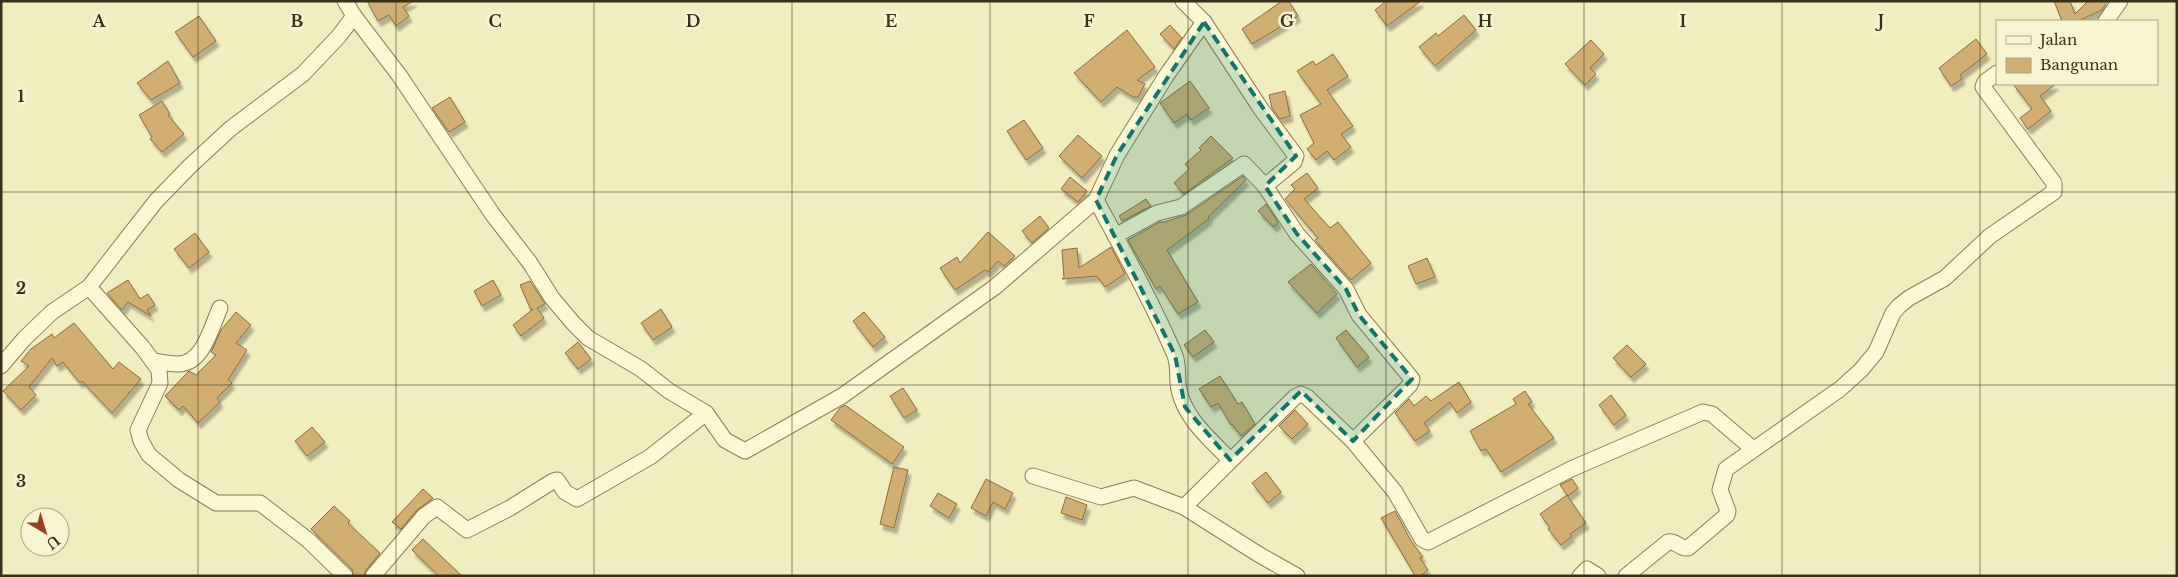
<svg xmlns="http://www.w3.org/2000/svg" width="2178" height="577" font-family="'Libre Baskerville',serif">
<defs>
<filter id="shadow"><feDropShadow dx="3" dy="5.5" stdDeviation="1" flood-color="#0004"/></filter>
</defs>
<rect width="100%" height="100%" fill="#f0edbf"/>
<!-- building -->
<g fill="#d1af72" stroke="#8b6c3b" filter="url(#shadow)">
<path d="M367 1H414L403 7 409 16 396 26 389 15 378 21Z"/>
<path d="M1282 1H1289L1298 16 1252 44 1242 29Z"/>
<path d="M1386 1H1421L1387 26 1375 10Z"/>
<path d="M2054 1H2070L2075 14 2088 1H2108L2102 10 2078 21H2062Z"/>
<path d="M1464 15 1476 30 1435 66 1419 47 1436 33 1438 36Z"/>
<path d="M199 16 216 41 193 57 175 32Z"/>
<path d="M1170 25 1182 38 1174 49 1160 34Z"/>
<path d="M1127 30 1155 67 1137 80 1145 84 1138 97H1133L1117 87 1101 102 1074 73Z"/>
<path d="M1976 39 1987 54 1960 75 1962 79 1951 86 1939 68Z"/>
<path d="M1591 40 1604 54 1590 68 1596 74 1585 85 1565 64Z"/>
<path d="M1333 54 1348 76 1327 90 1353 126 1341 134 1351 147 1334 160 1327 151 1316 160 1307 149 1314 143 1300 115 1321 104 1297 71 1313 61 1316 65Z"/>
<path d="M168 61 180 83 151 100 137 83Z"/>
<path d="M1190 81 1209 108 1191 120 1187 114 1174 123 1160 103Z"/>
<path d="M2013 84H2056L2040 96 2051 111 2028 129 2020 118 2032 109Z"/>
<path d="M1285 91 1290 116 1280 119 1272 108 1269 95Z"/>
<path d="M450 97 465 122 449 132 432 108Z"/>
<path d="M162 101 170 114 168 115 184 134 162 152 150 139 152 137 139 115Z"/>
<path d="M1024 120 1043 148 1026 160 1007 131Z"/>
<path d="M1078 135 1102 156 1082 178 1059 156Z"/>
<path d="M1211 136 1233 158 1184 194 1174 183 1189 169 1185 164 1201 150 1199 148Z"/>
<path d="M1307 173 1318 188 1304 199 1330 228 1338 222 1371 263 1351 280 1315 240 1318 238 1285 199 1295 189 1291 185Z"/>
<path d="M1243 176 1246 180 1208 217 1209 219 1167 250 1198 302 1178 314 1160 286 1156 289 1128 240 1160 222H1164L1186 215Z"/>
<path d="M1070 177 1087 191 1078 202 1061 189Z"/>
<path d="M1146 199 1151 206 1122 221 1119 216Z"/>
<path d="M1266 204 1278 222 1274 227 1258 211Z"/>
<path d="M1040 216 1049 228 1032 243 1022 231Z"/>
<path d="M988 232 1015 256 1004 266 998 261 988 272 985 270 955 290 940 268 957 257 960 263Z"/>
<path d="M195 233 209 252 189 268 174 249Z"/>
<path d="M1111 247 1125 274 1105 287 1097 276 1062 279 1064 278 1062 250 1077 248 1079 268Z"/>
<path d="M1427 258 1435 277 1416 284 1408 266Z"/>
<path d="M1311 264 1337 294 1317 313 1288 282Z"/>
<path d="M128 280 140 299 148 294 155 305 147 310 151 316 128 302 122 310 107 293Z"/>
<path d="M493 280 501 295 482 306 474 291Z"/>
<path d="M530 281 545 304 537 308 544 318 521 336 513 325 533 309 531 310 520 285Z"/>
<path d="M661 309 672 327 653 340 641 323Z"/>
<path d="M236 312 251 325 236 343 247 350 228 380 232 383 217 398 220 402 198 423 183 406 179 410 165 396 189 371 196 375 216 355 211 352 221 330Z"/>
<path d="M864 312 885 337 873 347 853 321Z"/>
<path d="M74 323 113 369 119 362 141 379 112 413 82 381 80 383 63 362 57 366 52 358 29 387 36 395 21 410 3 391 29 366 21 361 31 349 52 334 54 338Z"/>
<path d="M1205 330 1214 342 1193 357 1184 345Z"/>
<path d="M1346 330 1369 357 1357 367 1336 338Z"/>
<path d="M578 342 591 359 578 369 565 353Z"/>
<path d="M1627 345 1646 364 1631 377 1613 358Z"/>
<path d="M1220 376 1238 404 1242 402 1255 424 1241 436 1232 424 1231 425 1218 403 1211 407 1199 389Z"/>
<path d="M1459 382 1471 402 1457 413 1450 402 1424 423 1430 431 1415 441 1395 413 1409 399 1414 406 1426 396 1431 401Z"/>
<path d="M903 388 917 410 904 418 890 396Z"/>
<path d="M1525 391 1532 402 1528 404 1554 438 1501 472 1486 449 1481 451 1470 431 1516 404 1513 399Z"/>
<path d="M1611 395 1626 415 1614 425 1599 405Z"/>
<path d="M845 405 904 447 892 464 831 420 840 408Z"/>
<path d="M1295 410 1308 424 1292 439 1279 426Z"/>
<path d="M312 427 325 442 307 456 295 441Z"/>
<path d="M894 467 908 470 894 528 880 524Z"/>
<path d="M1266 472 1281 492 1268 503 1252 483Z"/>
<path d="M986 479 1013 493 1005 509 993 502 986 516 971 508Z"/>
<path d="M1572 479 1578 488 1568 496 1560 485Z"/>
<path d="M423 489 433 498 417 510 401 529 392 522Z"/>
<path d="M938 493 957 504 949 518 930 506Z"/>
<path d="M1567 495 1586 523 1570 534 1572 536 1561 545 1548 529 1550 528 1540 514Z"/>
<path d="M1066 497 1087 505 1082 520 1061 513Z"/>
<path d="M334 506 350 521 348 523 380 553 366 570 364 576H354L352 569 311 529Z"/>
<path d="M1395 511 1411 541 1423 557 1420 558 1428 570 1420 576H1415L1413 572 1381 518Z"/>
<path d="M423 539 462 576H439L412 550Z"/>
</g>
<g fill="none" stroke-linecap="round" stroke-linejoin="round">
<!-- street casing -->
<g stroke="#8a7d56" stroke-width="17">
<g id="street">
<path d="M1183 1 1204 22"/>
<path d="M354 16 399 75 493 215 530 263 552 298 573 323 588 338 641 369 669 391 706 413"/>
<path d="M2106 21 2120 1"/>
<path d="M1096 200C1123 250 1151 300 1174 353 1180 365 1176 378 1179 390 1185 419 1211 440 1230 460"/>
<path d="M1115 236 1157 213 1181 207 1244 164 1265 186"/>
<path d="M89 287 143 348 159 370 160 383 138 430 141 441 149 455 179 480 216 503H260L308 540 345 576"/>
<path d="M153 361C161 362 169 364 177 364 203 365 211 328 220 308"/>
<path d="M1 366 24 339 52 312 89 287 156 201 190 166 230 129 303 74 339 36 354 16 345 1"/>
<path d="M1033 476 1101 497 1134 488 1184 507 1258 554 1297 576"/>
<path d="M1184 507 1295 397 1301 394 1307 397 1353 441 1395 492 1422 539 1428 542 1571 469 1703 412 1712 414 1753 449"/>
<path d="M373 576 424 516 437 507 467 530 510 508 553 481 557 480 565 492 577 499 650 457 706 413 725 440 745 451 842 396 995 287 1096 200 1117 155 1166 76 1204 22 1261 109 1296 156 1294 162 1265 186 1297 234 1346 289 1359 315 1412 379 1410 385 1353 441"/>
<path d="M1580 576 1587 569 1598 576"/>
<path d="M1626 576 1668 542C1675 540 1680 549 1688 548L1727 515 1728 511 1720 490 1726 469 1840 389 1861 370 1876 352 1893 313 1899 306 1909 298 1945 278 1990 236 2054 192V183L1983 87 1985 82 1997 73"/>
</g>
</g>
<!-- street -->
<use href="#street" stroke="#fbf8d3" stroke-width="15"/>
</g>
<!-- marked area -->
<path fill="#0f766e" fill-opacity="0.2" stroke="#0f766e" stroke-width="4" stroke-dasharray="10 6" stroke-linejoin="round" d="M1204 22 1296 156 1265 186 1297 234 1346 289 1359 315 1412 379 1353 441 1301 391 1230 460 1185 407 1175 355 1096 200 1117 155Z"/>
<!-- grid -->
<path fill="none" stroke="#39301c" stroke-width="1" stroke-opacity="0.55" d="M198 1V576M396 1V576M594 1V576M792 1V576M990 1V576M1188 1V576M1386 1V576M1584 1V576M1782 1V576M1980 1V576M1 192H2177M1 385H2177"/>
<g font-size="16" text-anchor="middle" font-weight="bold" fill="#39301c" stroke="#f7f5cf" stroke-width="5" stroke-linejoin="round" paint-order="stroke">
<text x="99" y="27">A</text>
<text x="297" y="27">B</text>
<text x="495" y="27">C</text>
<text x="693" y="27">D</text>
<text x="891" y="27">E</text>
<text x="1089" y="27">F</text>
<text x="1287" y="27">G</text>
<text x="1485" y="27">H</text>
<text x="1683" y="27">I</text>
<text x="1881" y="27">J</text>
<text x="21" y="102">1</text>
<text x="21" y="294">2</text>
<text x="21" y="487">3</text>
</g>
<!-- border -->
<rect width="2178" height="577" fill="none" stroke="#39301c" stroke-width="5"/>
<!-- legend -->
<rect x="1996" y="20" width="162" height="65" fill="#f7f5cf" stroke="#aba687"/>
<rect x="2006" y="36" width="25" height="8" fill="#fbf8d3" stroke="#aba687"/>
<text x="2040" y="45" font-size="15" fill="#39301c">Jalan</text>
<rect x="2006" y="58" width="25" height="15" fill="#d1af72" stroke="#aba687"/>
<text x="2040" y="70" font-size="15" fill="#39301c">Bangunan</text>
<!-- north arrow -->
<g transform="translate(45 532) rotate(142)"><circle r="24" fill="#f7f5cf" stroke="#aba687"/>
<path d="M0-4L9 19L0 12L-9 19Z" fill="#9d3d23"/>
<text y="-8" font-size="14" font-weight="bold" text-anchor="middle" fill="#39301c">U</text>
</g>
</svg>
